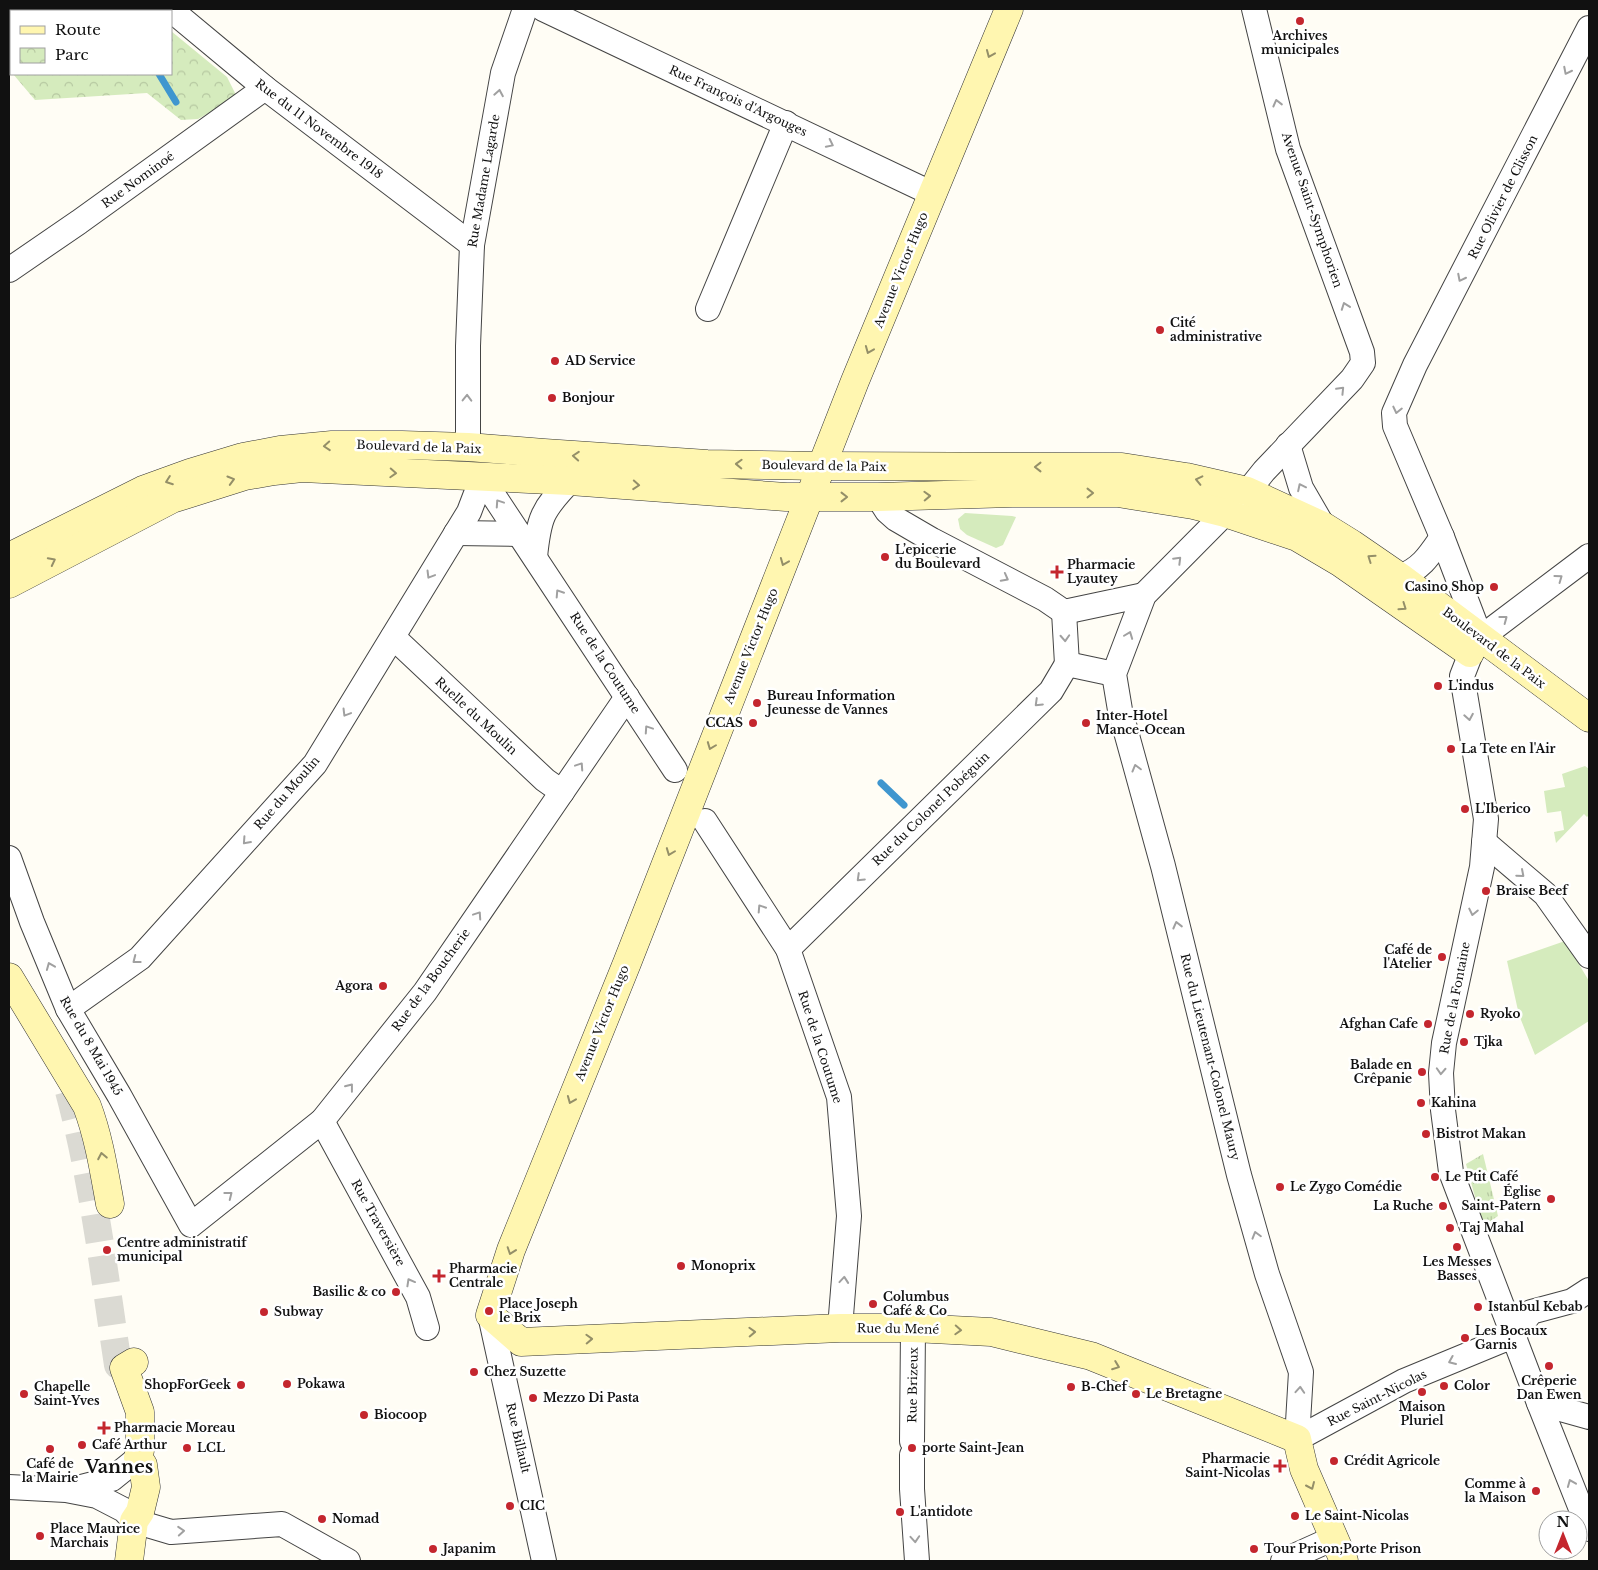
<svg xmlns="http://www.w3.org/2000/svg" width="1598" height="1570" font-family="'Libre Baskerville',serif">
<defs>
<pattern id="grass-tufts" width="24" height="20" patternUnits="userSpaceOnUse" patternTransform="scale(1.25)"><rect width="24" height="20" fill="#d5ebbd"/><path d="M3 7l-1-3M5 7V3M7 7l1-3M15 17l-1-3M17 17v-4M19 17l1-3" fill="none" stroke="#b6c8a1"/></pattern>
<pattern id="park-crowns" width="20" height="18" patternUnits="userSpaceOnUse" patternTransform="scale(1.25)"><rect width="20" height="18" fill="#d5ebbd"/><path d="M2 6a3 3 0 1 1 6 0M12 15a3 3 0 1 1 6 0" fill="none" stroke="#b6c8a1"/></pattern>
</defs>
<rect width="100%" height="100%" fill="#fffdf5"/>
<!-- grass -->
<path fill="url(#grass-tufts)" d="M1483 1154 1498 1216 1483 1226 1466 1164Z"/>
<!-- park -->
<g fill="url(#park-crowns)">
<path d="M9 9H144L147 11H11V71L9 68Z"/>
<path d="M171 31 227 77 237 97 198 119 181 120 147 93 35 100 13 74H171Z"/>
</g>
<!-- garden -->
<g fill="#d5ebbd">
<path d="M965 513 1012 516 1016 517 1003 545 996 548 967 535 960 529 958 519Z"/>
<path d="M1585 766 1589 769V815L1587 817 1584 814 1556 843 1554 832 1564 830 1561 811 1547 813 1544 791 1565 787 1562 774Z"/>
<path d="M1565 941 1589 981V1021L1535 1055 1519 1015 1507 961Z"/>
</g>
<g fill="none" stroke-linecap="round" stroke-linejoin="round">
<!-- stream -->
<g stroke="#3f96cf" stroke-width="7">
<path d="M98 9 101 11"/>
<path d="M159 74 176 102"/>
<path d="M881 783 904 805"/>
</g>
<!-- secondary-tunnel -->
<path stroke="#dbdad3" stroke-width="28" stroke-dasharray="28 14" stroke-linecap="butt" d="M69 1091C93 1180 104 1273 118 1365L124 1368"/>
<!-- street casing -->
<g stroke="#444" stroke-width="26">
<g id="street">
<path d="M170 9 265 88 472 245"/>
<path d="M543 9 933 194"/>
<path d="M1254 9 1288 149 1362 352 1363 363 1352 379 1264 471 1252 486 1144 595 1114 674 1120 710 1163 866 1239 1175 1267 1274 1301 1372 1297 1439"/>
<path d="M9 270 79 222 265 88"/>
<path d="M708 309 786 123"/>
<path d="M1288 445 1301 488 1323 526"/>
<path d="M468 447V346L472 245 503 73 525 9"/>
<path d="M482 478 675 770"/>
<path d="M878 497 887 511 896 519 932 540 1045 599 1064 612"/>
<path d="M456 533 519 534"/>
<path d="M1589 556 1487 633 1471 653 1462 676 1486 819 1482 867 1444 1043 1441 1073 1443 1110 1451 1172 1539 1403 1589 1529"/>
<path d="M535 557C539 517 542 510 570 481"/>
<path d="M1400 577C1422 568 1429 556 1442 537"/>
<path d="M1064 612 1144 595"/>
<path d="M1064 612 1067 664"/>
<path d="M393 637 545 780 562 792"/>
<path d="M1481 639 1442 537 1395 426 1394 413 1415 365 1589 28"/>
<path d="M1067 664 1114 674"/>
<path d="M705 821 788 949 839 1097 849 1216 840 1328"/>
<path d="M1484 842 1545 894 1589 956"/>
<path d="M9 858 32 922 68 1009 119 1095 191 1225 322 1121 425 992 627 697"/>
<path d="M788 949 1051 691 1067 664"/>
<path d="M68 1009 140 958 315 764 469 512 482 478"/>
<path d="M322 1121 418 1297 427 1328"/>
<path d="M490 1315 544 1561"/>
<path d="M1539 1403 1589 1417"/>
<path d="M1297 1439 1404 1381 1513 1336 1531 1312 1572 1301 1589 1290"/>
<path d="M912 1441 913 1328"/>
<path d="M912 1455V1489L917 1561"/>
<path d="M9 1487 66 1490 97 1496 124 1510 134 1521 171 1532 282 1524 348 1561"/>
<path d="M73 1489 112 1479 138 1458"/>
<path d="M1283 1561 1334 1538"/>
</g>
</g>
<!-- secondary casing -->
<g stroke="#333" stroke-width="29">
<g id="secondary">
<path d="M1009 9 855 381 627 963 511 1250 490 1315 521 1342 840 1328H913L991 1332 1091 1356 1297 1439 1304 1469 1344 1561"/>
<path d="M9 557 143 490 190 473 243 457 280 450 332 445H402L468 447 544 453 707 464 822 466 1122 467 1186 477 1247 491 1323 526 1352 544 1400 577 1589 718"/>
<path d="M9 584 172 499 245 476 274 471 302 468 570 481 786 497H878L1012 493H1118L1193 505 1225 513 1297 537 1341 563 1470 653"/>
<path d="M9 977 87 1106C99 1138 104 1171 110 1204"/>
<path d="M129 1561 134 1521 140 1512 146 1487 143 1465 138 1458 140 1450V1412L124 1368 134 1362"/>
</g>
</g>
<!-- street -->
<use href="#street" stroke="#fff" stroke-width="24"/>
<!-- secondary -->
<use href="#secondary" stroke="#fff6b0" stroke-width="28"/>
</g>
<!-- one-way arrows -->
<defs><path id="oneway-chevron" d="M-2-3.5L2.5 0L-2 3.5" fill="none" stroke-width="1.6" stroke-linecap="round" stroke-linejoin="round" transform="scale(1.25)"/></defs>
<g stroke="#948f68">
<use href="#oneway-chevron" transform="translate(990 54) rotate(113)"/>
<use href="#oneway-chevron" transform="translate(869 350) rotate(112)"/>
<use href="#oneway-chevron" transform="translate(327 446) rotate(176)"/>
<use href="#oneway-chevron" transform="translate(576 456) rotate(-176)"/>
<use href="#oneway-chevron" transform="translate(739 464) rotate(-178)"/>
<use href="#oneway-chevron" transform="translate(1038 467) rotate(-180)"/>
<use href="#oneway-chevron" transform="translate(393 473) rotate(3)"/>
<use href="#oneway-chevron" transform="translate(231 480) rotate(-16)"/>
<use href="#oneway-chevron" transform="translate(1199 480) rotate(-167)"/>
<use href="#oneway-chevron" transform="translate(169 481) rotate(160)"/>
<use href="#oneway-chevron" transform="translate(636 485) rotate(4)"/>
<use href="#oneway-chevron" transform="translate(1090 493)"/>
<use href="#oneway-chevron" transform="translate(927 496) rotate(-2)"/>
<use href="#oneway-chevron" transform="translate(844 497)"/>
<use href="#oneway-chevron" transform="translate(1371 558) rotate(-145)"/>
<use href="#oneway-chevron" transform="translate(52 561) rotate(-27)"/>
<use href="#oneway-chevron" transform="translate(784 562) rotate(112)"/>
<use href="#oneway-chevron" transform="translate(1403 607) rotate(35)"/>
<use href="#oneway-chevron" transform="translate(711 746) rotate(111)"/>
<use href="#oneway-chevron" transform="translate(670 852) rotate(111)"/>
<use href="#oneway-chevron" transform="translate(571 1100) rotate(112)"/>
<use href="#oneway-chevron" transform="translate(102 1156) rotate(-101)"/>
<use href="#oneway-chevron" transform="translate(511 1251) rotate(109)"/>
<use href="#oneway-chevron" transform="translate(958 1330) rotate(3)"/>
<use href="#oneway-chevron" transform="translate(752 1332) rotate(-2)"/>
<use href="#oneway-chevron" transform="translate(589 1339) rotate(-2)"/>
<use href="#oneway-chevron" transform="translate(1116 1366) rotate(21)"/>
<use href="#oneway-chevron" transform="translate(1311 1486) rotate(66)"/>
</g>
<g stroke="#a0a0a0">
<use href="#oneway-chevron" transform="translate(1567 71) rotate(117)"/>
<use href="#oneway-chevron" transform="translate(499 93) rotate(-80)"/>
<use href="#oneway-chevron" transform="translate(1277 103) rotate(-104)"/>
<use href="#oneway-chevron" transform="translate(830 144) rotate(26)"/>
<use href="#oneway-chevron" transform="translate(1461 278) rotate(117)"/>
<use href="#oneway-chevron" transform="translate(1345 306) rotate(-110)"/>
<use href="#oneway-chevron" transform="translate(1341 390) rotate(-46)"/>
<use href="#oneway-chevron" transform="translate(467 398) rotate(-89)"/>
<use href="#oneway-chevron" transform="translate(1397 410) rotate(103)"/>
<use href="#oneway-chevron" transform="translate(1301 487) rotate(-116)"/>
<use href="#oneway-chevron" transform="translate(499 503) rotate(-124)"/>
<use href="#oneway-chevron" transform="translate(1178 560) rotate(-45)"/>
<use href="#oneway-chevron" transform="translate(430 575) rotate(121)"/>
<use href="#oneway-chevron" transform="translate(1005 578) rotate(28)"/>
<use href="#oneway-chevron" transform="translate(1559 578) rotate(-36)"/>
<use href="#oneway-chevron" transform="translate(559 593) rotate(-123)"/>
<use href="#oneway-chevron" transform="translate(1504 619) rotate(-37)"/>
<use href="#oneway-chevron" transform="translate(1129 635) rotate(-69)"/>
<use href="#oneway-chevron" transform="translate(1065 638) rotate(87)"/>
<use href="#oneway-chevron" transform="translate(1038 703) rotate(136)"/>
<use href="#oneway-chevron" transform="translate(346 713) rotate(121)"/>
<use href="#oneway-chevron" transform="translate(1469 717) rotate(80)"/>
<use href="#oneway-chevron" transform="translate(648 729) rotate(-124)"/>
<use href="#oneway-chevron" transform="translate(580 766) rotate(-56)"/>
<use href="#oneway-chevron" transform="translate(1136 768) rotate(-105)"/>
<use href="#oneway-chevron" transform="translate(246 841) rotate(132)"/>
<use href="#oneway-chevron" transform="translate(1521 874) rotate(41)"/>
<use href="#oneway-chevron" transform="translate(860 878) rotate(136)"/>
<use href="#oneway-chevron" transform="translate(761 908) rotate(-123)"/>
<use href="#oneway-chevron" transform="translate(1473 912) rotate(102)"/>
<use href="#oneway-chevron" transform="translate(478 915) rotate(-56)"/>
<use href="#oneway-chevron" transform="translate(1177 925) rotate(-104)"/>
<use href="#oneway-chevron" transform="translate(136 960) rotate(142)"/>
<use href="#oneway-chevron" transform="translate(50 966) rotate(-112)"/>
<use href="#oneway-chevron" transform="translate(1441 1071) rotate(93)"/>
<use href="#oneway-chevron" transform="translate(350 1087) rotate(-52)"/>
<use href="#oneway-chevron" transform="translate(229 1195) rotate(-38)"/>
<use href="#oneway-chevron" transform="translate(1256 1235) rotate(-106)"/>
<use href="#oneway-chevron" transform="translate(844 1280) rotate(-85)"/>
<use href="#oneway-chevron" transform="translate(410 1282) rotate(-119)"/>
<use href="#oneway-chevron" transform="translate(1452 1361) rotate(157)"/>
<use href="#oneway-chevron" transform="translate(1300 1390) rotate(-86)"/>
<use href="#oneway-chevron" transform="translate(1571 1483) rotate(-112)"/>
<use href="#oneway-chevron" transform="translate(181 1531) rotate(-4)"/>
<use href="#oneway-chevron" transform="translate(915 1539) rotate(86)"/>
</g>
<!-- markers -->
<g fill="#c4262e" stroke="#fff" stroke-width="2">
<circle cx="1300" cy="21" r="5"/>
<circle cx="1160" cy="330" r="5"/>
<circle cx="555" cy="361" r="5"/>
<circle cx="552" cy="398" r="5"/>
<circle cx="885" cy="557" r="5"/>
<path d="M1054.5 564.5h5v5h5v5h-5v5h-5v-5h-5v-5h5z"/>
<circle cx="1494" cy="587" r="5"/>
<circle cx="1438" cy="686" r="5"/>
<circle cx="757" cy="703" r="5"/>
<circle cx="753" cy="723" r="5"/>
<circle cx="1086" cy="723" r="5"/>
<circle cx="1451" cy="749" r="5"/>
<circle cx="1465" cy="809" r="5"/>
<circle cx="1486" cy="891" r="5"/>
<circle cx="1442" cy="957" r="5"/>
<circle cx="383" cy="986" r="5"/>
<circle cx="1470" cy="1014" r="5"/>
<circle cx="1428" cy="1024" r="5"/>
<circle cx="1464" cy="1042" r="5"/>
<circle cx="1422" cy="1072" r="5"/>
<circle cx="1421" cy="1103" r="5"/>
<circle cx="1426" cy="1134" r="5"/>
<circle cx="1435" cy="1177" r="5"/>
<circle cx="1280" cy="1187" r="5"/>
<circle cx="1551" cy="1199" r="5"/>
<circle cx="1443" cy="1206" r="5"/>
<circle cx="1450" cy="1228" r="5"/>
<circle cx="1457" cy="1247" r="5"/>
<circle cx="107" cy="1250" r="5"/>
<circle cx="681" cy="1266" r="5"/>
<path d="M436.5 1268.5h5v5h5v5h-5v5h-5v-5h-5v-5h5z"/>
<circle cx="396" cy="1292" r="5"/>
<circle cx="873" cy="1304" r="5"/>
<circle cx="1478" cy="1307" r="5"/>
<circle cx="489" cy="1311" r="5"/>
<circle cx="264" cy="1312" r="5"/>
<circle cx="1465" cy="1338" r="5"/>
<circle cx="1549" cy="1366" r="5"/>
<circle cx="474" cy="1372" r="5"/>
<circle cx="287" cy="1384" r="5"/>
<circle cx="241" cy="1385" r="5"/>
<circle cx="1444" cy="1386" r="5"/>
<circle cx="1071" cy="1387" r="5"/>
<circle cx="1422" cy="1392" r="5"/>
<circle cx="24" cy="1394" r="5"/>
<circle cx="1136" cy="1394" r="5"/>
<circle cx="533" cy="1398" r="5"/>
<circle cx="364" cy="1415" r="5"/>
<path d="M101.5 1420.5h5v5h5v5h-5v5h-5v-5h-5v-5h5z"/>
<circle cx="82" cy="1445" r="5"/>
<circle cx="187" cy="1448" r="5"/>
<circle cx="912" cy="1448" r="5"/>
<circle cx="50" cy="1449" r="5"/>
<circle cx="1334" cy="1461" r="5"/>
<path d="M1277.5 1458.5h5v5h5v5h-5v5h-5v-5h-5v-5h5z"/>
<circle cx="1536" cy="1491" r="5"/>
<circle cx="510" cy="1506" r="5"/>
<circle cx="900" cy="1512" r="5"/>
<circle cx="1295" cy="1516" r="5"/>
<circle cx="322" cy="1519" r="5"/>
<circle cx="40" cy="1536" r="5"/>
<circle cx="433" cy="1549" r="5"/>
<circle cx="1254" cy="1549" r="5"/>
</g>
<g text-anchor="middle" stroke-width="5" stroke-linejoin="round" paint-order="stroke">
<!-- poi labels -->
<g font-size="12" font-weight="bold" fill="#111" stroke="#fff" text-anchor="start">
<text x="1300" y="40" text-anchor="middle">Archives<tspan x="1300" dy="14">municipales</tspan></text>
<text x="1170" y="327">Cité<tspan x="1170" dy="14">administrative</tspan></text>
<text x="565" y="365">AD Service</text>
<text x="562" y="402">Bonjour</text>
<text x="895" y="554">L’epicerie<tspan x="895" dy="14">du Boulevard</tspan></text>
<text x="1067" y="569">Pharmacie<tspan x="1067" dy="14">Lyautey</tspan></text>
<text x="1484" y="591" text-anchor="end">Casino Shop</text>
<text x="1448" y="690">L'indus</text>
<text x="767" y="700">Bureau Information<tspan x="767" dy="14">Jeunesse de Vannes</tspan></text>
<text x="1096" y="720">Inter-Hotel<tspan x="1096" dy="14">Mance-Ocean</tspan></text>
<text x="743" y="727" text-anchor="end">CCAS</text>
<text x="1461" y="753">La Tete en l'Air</text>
<text x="1475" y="813">L'Iberico</text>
<text x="1496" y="895">Braise Beef</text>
<text x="1432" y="954" text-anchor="end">Café de<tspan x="1432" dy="14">l'Atelier</tspan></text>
<text x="373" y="990" text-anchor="end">Agora</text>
<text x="1480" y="1018">Ryoko</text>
<text x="1418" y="1028" text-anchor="end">Afghan Cafe</text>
<text x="1474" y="1046">Tjka</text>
<text x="1412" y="1069" text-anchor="end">Balade en<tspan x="1412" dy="14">Crêpanie</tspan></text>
<text x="1431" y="1107">Kahina</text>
<text x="1436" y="1138">Bistrot Makan</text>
<text x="1445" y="1181">Le Ptit Café</text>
<text x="1290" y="1191">Le Zygo Comédie</text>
<text x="1541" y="1196" text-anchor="end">Église<tspan x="1541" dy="14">Saint-Patern</tspan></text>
<text x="1433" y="1210" text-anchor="end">La Ruche</text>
<text x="1460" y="1232">Taj Mahal</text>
<text x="117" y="1247">Centre administratif<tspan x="117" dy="14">municipal</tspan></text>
<text x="1457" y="1266" text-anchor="middle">Les Messes<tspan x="1457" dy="14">Basses</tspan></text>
<text x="691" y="1270">Monoprix</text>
<text x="449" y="1273">Pharmacie<tspan x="449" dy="14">Centrale</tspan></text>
<text x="386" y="1296" text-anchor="end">Basilic &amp; co</text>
<text x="883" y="1301">Columbus<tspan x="883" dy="14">Café &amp; Co</tspan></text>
<text x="499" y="1308">Place Joseph<tspan x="499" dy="14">le Brix</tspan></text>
<text x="1488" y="1311">Istanbul Kebab</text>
<text x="274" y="1316">Subway</text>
<text x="1475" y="1335">Les Bocaux<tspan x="1475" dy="14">Garnis</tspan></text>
<text x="484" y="1376">Chez Suzette</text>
<text x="1549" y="1385" text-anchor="middle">Crêperie<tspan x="1549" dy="14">Dan Ewen</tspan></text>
<text x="297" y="1388">Pokawa</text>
<text x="231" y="1389" text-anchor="end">ShopForGeek</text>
<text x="1454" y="1390">Color</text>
<text x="34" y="1391">Chapelle<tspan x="34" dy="14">Saint-Yves</tspan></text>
<text x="1081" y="1391">B-Chef</text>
<text x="1146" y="1398">Le Bretagne</text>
<text x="543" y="1402">Mezzo Di Pasta</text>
<text x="1422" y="1411" text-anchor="middle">Maison<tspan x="1422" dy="14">Pluriel</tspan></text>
<text x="374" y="1419">Biocoop</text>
<text x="114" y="1432">Pharmacie Moreau</text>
<text x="92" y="1449">Café Arthur</text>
<text x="197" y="1452">LCL</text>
<text x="922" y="1452">porte Saint-Jean</text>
<text x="1270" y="1463" text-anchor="end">Pharmacie<tspan x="1270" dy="14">Saint-Nicolas</tspan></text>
<text x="1344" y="1465">Crédit Agricole</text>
<text x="50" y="1468" text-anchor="middle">Café de<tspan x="50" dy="14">la Mairie</tspan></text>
<text x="1526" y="1488" text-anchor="end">Comme à<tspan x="1526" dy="14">la Maison</tspan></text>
<text x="520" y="1510">CIC</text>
<text x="910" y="1516">L'antidote</text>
<text x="1305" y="1520">Le Saint-Nicolas</text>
<text x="332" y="1523">Nomad</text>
<text x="50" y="1533">Place Maurice<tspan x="50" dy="14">Marchais</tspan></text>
<text x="443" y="1553">Japanim</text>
<text x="1264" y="1553">Tour Prison;Porte Prison</text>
</g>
<!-- street labels -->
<g font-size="12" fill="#111" stroke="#fff">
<text transform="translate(738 101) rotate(25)" y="4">Rue François d'Argouges</text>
<text transform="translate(319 129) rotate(37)" y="4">Rue du 11 Novembre 1918</text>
<text transform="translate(138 180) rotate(-36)" y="4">Rue Nominoé</text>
<text transform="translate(484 181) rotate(-80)" y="4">Rue Madame Lagarde</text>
<text transform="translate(1503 197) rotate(-63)" y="4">Rue Olivier de Clisson</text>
<text transform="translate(1312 210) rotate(71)" y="4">Avenue Saint-Symphorien</text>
<text transform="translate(901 270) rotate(-68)" y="4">Avenue Victor Hugo</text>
<text transform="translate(419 447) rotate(2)" y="4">Boulevard de la Paix</text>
<text transform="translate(824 466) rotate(1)" y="4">Boulevard de la Paix</text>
<text transform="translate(751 646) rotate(-68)" y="4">Avenue Victor Hugo</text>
<text transform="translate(1494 648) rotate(37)" y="4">Boulevard de la Paix</text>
<text transform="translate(605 663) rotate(57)" y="4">Rue de la Coutume</text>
<text transform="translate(476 716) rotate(43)" y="4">Ruelle du Moulin</text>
<text transform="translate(287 793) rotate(-49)" y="4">Rue du Moulin</text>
<text transform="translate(931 809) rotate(-44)" y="4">Rue du Colonel Pobéguin</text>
<text transform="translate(431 980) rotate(-54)" y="4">Rue de la Boucherie</text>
<text transform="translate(1455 998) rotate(-79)" y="4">Rue de la Fontaine</text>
<text transform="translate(602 1023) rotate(-68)" y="4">Avenue Victor Hugo</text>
<text transform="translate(91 1046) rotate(60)" y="4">Rue du 8 Mai 1945</text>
<text transform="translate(820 1047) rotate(72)" y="4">Rue de la Coutume</text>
<text transform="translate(1210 1057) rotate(76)" y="4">Rue du Lieutenant-Colonel Maury</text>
<text transform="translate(378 1223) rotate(61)" y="4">Rue Traversière</text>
<text transform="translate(898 1329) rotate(1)" y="4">Rue du Mené</text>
<text transform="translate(913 1385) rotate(-89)" y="4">Rue Brizeux</text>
<text transform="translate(1377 1398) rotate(-27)" y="4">Rue Saint-Nicolas</text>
<text transform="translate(518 1438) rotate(77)" y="4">Rue Billault</text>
</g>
<!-- district labels -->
<g font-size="18" font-weight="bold" fill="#111" stroke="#fff">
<text x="119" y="1473">Vannes</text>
</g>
</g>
<!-- border -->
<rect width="1598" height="1570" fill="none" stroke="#111111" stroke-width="20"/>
<!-- legend -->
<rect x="10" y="10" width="162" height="65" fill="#ffffff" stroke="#a0a0a0"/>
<rect x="20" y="26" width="25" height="8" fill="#fff6b0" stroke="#a0a0a0"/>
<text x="55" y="35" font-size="15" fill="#111111">Route</text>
<rect x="20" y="48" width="25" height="15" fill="url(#park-crowns)" stroke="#a0a0a0"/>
<text x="55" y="60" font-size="15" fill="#111111">Parc</text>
<!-- north arrow -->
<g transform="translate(1563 1535)"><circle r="24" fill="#ffffff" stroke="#a0a0a0"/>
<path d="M0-4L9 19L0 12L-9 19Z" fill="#c4262e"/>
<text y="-8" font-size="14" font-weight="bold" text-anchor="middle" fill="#111111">N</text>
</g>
</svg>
